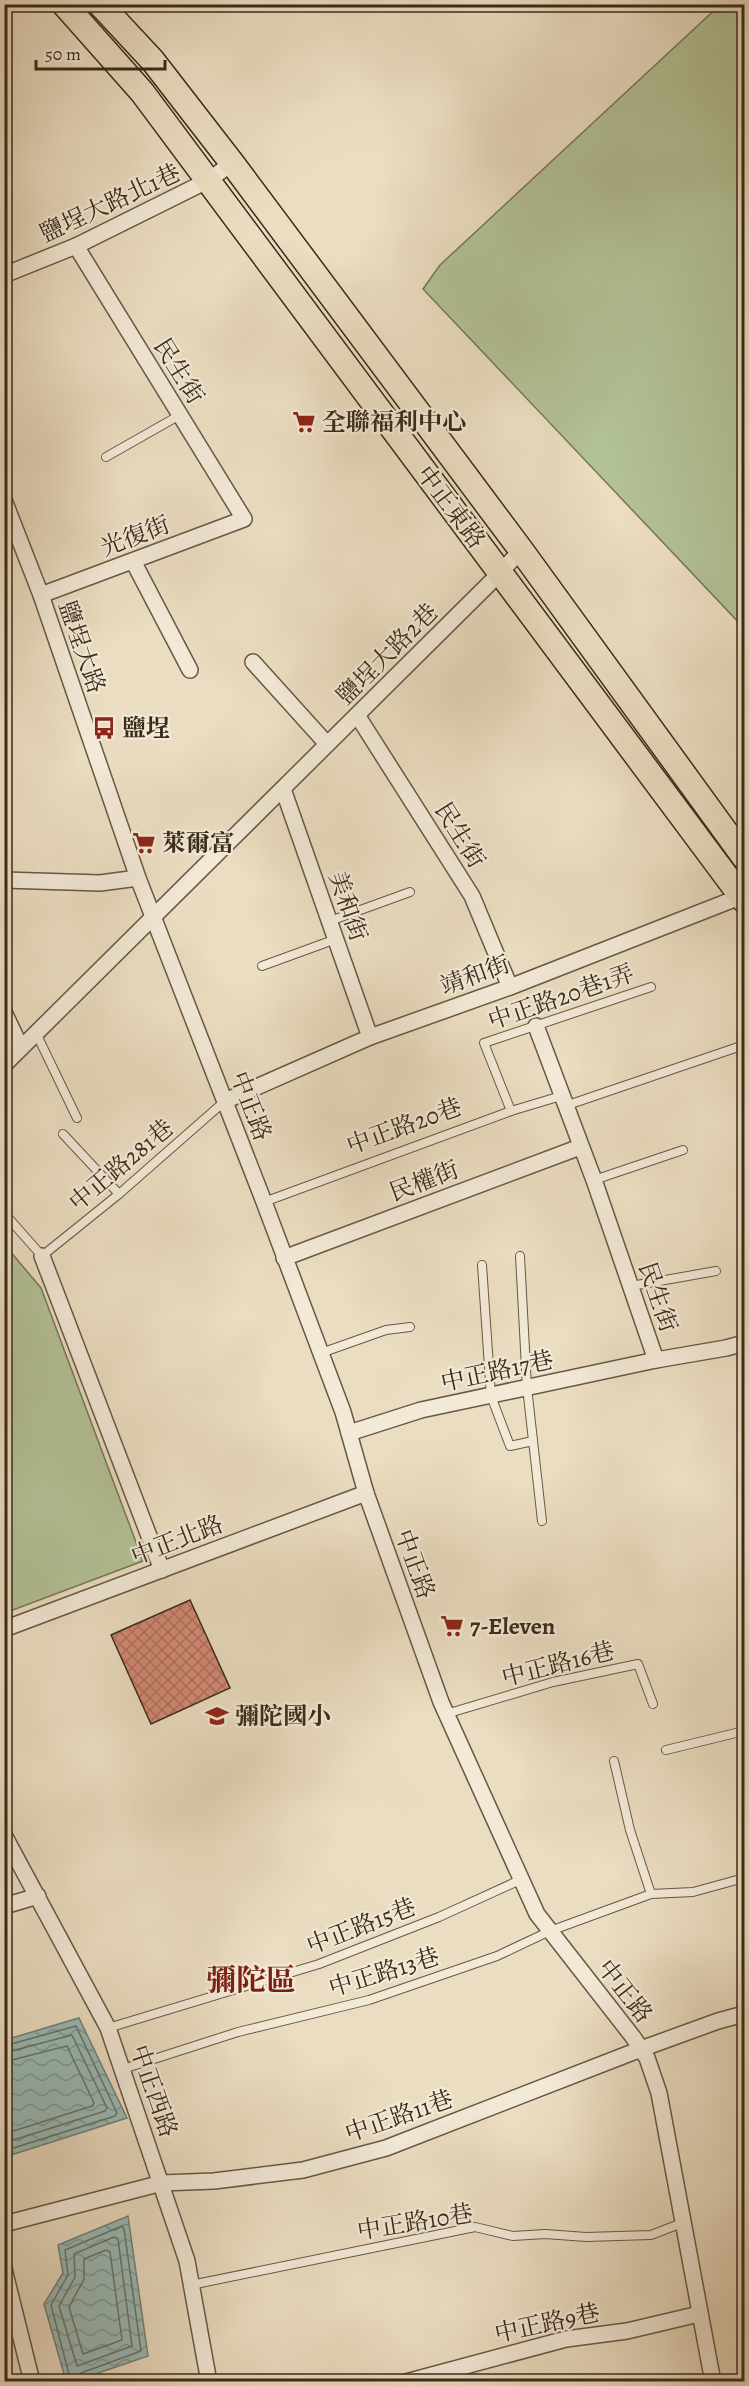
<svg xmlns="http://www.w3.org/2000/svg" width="749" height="2386" font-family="Alegreya,'Noto Serif TC',serif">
<defs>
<pattern id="water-waves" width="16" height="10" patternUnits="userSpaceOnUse" patternTransform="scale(1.5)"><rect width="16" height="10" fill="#99bbb8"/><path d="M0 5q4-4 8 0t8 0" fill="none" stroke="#7e9895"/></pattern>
<pattern id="building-cross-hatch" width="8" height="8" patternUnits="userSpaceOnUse" patternTransform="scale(1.5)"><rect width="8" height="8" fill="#d48975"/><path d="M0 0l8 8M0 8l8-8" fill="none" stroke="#ad705f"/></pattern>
</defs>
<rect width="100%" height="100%" fill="#ebddc2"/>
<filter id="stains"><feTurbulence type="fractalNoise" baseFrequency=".00333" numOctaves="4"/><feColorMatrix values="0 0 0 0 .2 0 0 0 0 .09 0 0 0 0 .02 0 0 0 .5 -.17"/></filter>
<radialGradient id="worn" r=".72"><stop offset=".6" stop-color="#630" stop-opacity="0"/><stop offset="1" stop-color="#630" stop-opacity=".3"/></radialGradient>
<!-- green -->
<g fill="#b3c297" stroke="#767658" stroke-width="1.5">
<path d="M721 4 744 5V628L423 289 440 265Z"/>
<path d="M4 1244 41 1288 143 1561 5 1613Z"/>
</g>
<!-- water -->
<g fill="url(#water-waves)" stroke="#738178" stroke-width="1.5">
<path d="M79 2018 127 2118 5 2157V2040Z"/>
<path d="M128 2216 148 2356 75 2381H66L44 2304 63 2273 58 2245Z"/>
</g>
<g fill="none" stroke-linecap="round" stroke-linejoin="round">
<!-- shore -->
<g stroke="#697368" stroke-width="1.5">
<path d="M4 2046 76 2026 117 2113 115 2116 4 2151"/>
<path d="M4 2053 72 2035 107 2108 105 2111 4 2143"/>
<path d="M4 2062 67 2046 94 2103 92 2106 4 2134"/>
<path d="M114 2237 118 2239 132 2346 77 2366 59 2306 75 2277 74 2254Z"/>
<path d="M106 2250 110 2252 122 2340 83 2354 69 2307 84 2279V2259Z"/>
<path d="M71 2382 51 2305 68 2275 65 2250 122 2226 124 2229 141 2351 81 2373 77 2382"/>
</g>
</g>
<!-- building -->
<path fill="url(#building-cross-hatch)" stroke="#392b19" stroke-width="1.5" d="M190 1600 230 1688 151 1724 111 1635Z"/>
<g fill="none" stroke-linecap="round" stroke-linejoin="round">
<!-- service casing -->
<g stroke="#665843" stroke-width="10">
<g id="service">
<path d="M106 457 180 415"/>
<path d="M330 921 410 892"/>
<path d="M262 966 336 939"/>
<path d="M36 1033 77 1118"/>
<path d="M565 1106 744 1045"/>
<path d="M511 1111 484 1043 651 987"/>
<path d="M63 1134 119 1194"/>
<path d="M594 1180 683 1150"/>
<path d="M264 1202 511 1111 561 1096"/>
<path d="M4 1213 42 1256 119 1194 225 1101"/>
<path d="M520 1256 527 1387 542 1521"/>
<path d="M482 1265 491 1396 510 1446 533 1441"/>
<path d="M631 1286 716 1271"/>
<path d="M321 1353 386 1330 410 1327"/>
<path d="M446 1714 553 1682 638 1664 653 1704"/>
<path d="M666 1750 744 1731"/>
<path d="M614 1761 630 1830 651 1894"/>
<path d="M108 2028 319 1964 439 1917 520 1880"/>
<path d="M123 2069 238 2032 369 2000 497 1956 550 1931 651 1894 693 1892 744 1878"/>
<path d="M191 2285 475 2227 513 2236 545 2234 586 2237 651 2235 682 2223"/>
</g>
</g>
<!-- minor casing -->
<g stroke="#665843" stroke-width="18">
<g id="minor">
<path d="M4 275 76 246 209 180 232 163"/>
<path d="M4 500 41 595 138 878 264 1202 343 1412 366 1493 441 1702 537 1914 633 2037 647 2058 659 2093 713 2382"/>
<path d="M133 561 190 670"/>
<path d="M41 595 244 519 76 246"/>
<path d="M253 662 327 744"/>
<path d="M357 715 472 896 510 987"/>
<path d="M283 789 370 1037"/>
<path d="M4 880 100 883 138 878"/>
<path d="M4 1012 21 1048"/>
<path d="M536 1026 594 1180 656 1360"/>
<path d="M4 1065 500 573 521 550"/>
<path d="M225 1101 370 1037 510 987 742 896"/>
<path d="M42 1256 162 1570"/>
<path d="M284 1258 580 1147"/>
<path d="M349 1433 421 1410 656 1360 726 1348 744 1343"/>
<path d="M4 1629 366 1493"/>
<path d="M4 1835 108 2028 187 2261 209 2382"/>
<path d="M4 1906 38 1896"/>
<path d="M4 2224 162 2183 214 2181 303 2170 386 2148 641 2049 718 2021 744 2014"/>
<path d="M4 2269 32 2382"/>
<path d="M406 2382 566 2339 627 2331 699 2314"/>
</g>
</g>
<!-- primary casing -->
<g stroke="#392b19" stroke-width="27">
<g id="primary">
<path d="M64 4 142 92 744 900"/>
<path d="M100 4 153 61 232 163 521 550 744 857"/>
</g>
</g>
<!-- service -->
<use href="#service" stroke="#f2e9d7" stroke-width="8"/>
<!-- minor -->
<use href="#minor" stroke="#f2e9d7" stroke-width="15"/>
<!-- primary -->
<use href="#primary" stroke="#ebddc2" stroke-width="24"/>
</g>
<!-- icons -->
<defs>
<g id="supermarket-bare" transform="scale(1.8)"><path d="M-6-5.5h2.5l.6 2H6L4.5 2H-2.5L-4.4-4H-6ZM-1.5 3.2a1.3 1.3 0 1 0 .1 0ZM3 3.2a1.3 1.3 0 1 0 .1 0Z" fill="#8f2418" stroke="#f2e9d7" stroke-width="2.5" paint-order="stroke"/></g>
<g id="bus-bare" transform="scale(1.8)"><path d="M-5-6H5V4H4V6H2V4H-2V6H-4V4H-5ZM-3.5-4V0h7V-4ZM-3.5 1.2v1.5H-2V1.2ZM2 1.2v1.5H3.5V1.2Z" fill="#8f2418" stroke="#f2e9d7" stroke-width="2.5" paint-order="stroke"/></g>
<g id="school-bare" transform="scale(1.8)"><path d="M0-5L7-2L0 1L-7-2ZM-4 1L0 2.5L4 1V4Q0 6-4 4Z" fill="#8f2418" stroke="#f2e9d7" stroke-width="2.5" paint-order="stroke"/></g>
</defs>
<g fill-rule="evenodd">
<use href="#supermarket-bare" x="304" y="422"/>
<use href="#bus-bare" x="104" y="728"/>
<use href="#supermarket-bare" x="144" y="843"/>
<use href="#supermarket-bare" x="452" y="1626"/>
<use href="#school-bare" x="217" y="1716"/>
</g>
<g text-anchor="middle" stroke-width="4.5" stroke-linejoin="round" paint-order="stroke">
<!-- street labels -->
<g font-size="24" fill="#392b19" stroke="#f2e9d7">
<text transform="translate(110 203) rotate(-25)" y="8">鹽埕大路北1巷</text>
<text transform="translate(179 371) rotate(58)" y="8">民生街</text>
<text transform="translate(451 507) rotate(53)" y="8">中正東路</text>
<text transform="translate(135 536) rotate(-21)" y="8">光復街</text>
<text transform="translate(82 647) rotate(71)" y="8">鹽埕大路</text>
<text transform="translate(387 654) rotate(-45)" y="8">鹽埕大路2巷</text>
<text transform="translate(460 835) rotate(58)" y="8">民生街</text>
<text transform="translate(348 906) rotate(71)" y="8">美和街</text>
<text transform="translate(475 975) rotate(-20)" y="8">靖和街</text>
<text transform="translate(561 997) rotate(-19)" y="8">中正路20巷1弄</text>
<text transform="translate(251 1106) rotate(69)" y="8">中正路</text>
<text transform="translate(404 1126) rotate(-20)" y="8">中正路20巷</text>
<text transform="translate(121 1165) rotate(-40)" y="8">中正路281巷</text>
<text transform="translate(424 1181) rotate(-21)" y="8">民權街</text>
<text transform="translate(658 1297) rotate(71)" y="8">民生街</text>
<text transform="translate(497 1371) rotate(-12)" y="8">中正路17巷</text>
<text transform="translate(177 1540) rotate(-21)" y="8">中正北路</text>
<text transform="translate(415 1564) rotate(70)" y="8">中正路</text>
<text transform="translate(558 1664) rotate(-14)" y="8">中正路16巷</text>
<text transform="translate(361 1926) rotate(-21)" y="8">中正路15巷</text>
<text transform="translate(384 1972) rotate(-17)" y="8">中正路13巷</text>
<text transform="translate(625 1991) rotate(52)" y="8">中正路</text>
<text transform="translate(154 2091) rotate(71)" y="8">中正西路</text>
<text transform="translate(399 2116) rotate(-19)" y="8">中正路11巷</text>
<text transform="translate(415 2222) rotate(-9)" y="8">中正路10巷</text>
<text transform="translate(547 2323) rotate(-12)" y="8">中正路9巷</text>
</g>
<!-- poi labels -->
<g font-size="24" font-weight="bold" fill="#392b19" stroke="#f2e9d7" text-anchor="start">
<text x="322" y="430">全聯福利中心</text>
<text x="122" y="736">鹽埕</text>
<text x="162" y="851">萊爾富</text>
<text x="470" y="1634">7-Eleven</text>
<text x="235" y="1724">彌陀國小</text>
</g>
<!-- district labels -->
<g font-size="30" font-weight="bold" fill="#7a1f14" stroke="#f2e9d7">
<text x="251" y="1990">彌陀區</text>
</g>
</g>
<!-- margin -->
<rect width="749" height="2386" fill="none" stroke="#ebddc2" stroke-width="24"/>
<rect x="6" y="6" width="737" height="2374" fill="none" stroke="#392b19" stroke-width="3"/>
<rect x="12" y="12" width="725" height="2362" fill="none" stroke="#392b19" stroke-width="1.5"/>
<!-- scale -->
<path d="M36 60v9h129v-9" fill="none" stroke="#392b19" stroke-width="3"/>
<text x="45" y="60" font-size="18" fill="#392b19" stroke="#f2e9d7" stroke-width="4.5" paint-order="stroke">50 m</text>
<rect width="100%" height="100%" filter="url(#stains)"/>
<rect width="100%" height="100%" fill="url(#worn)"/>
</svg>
